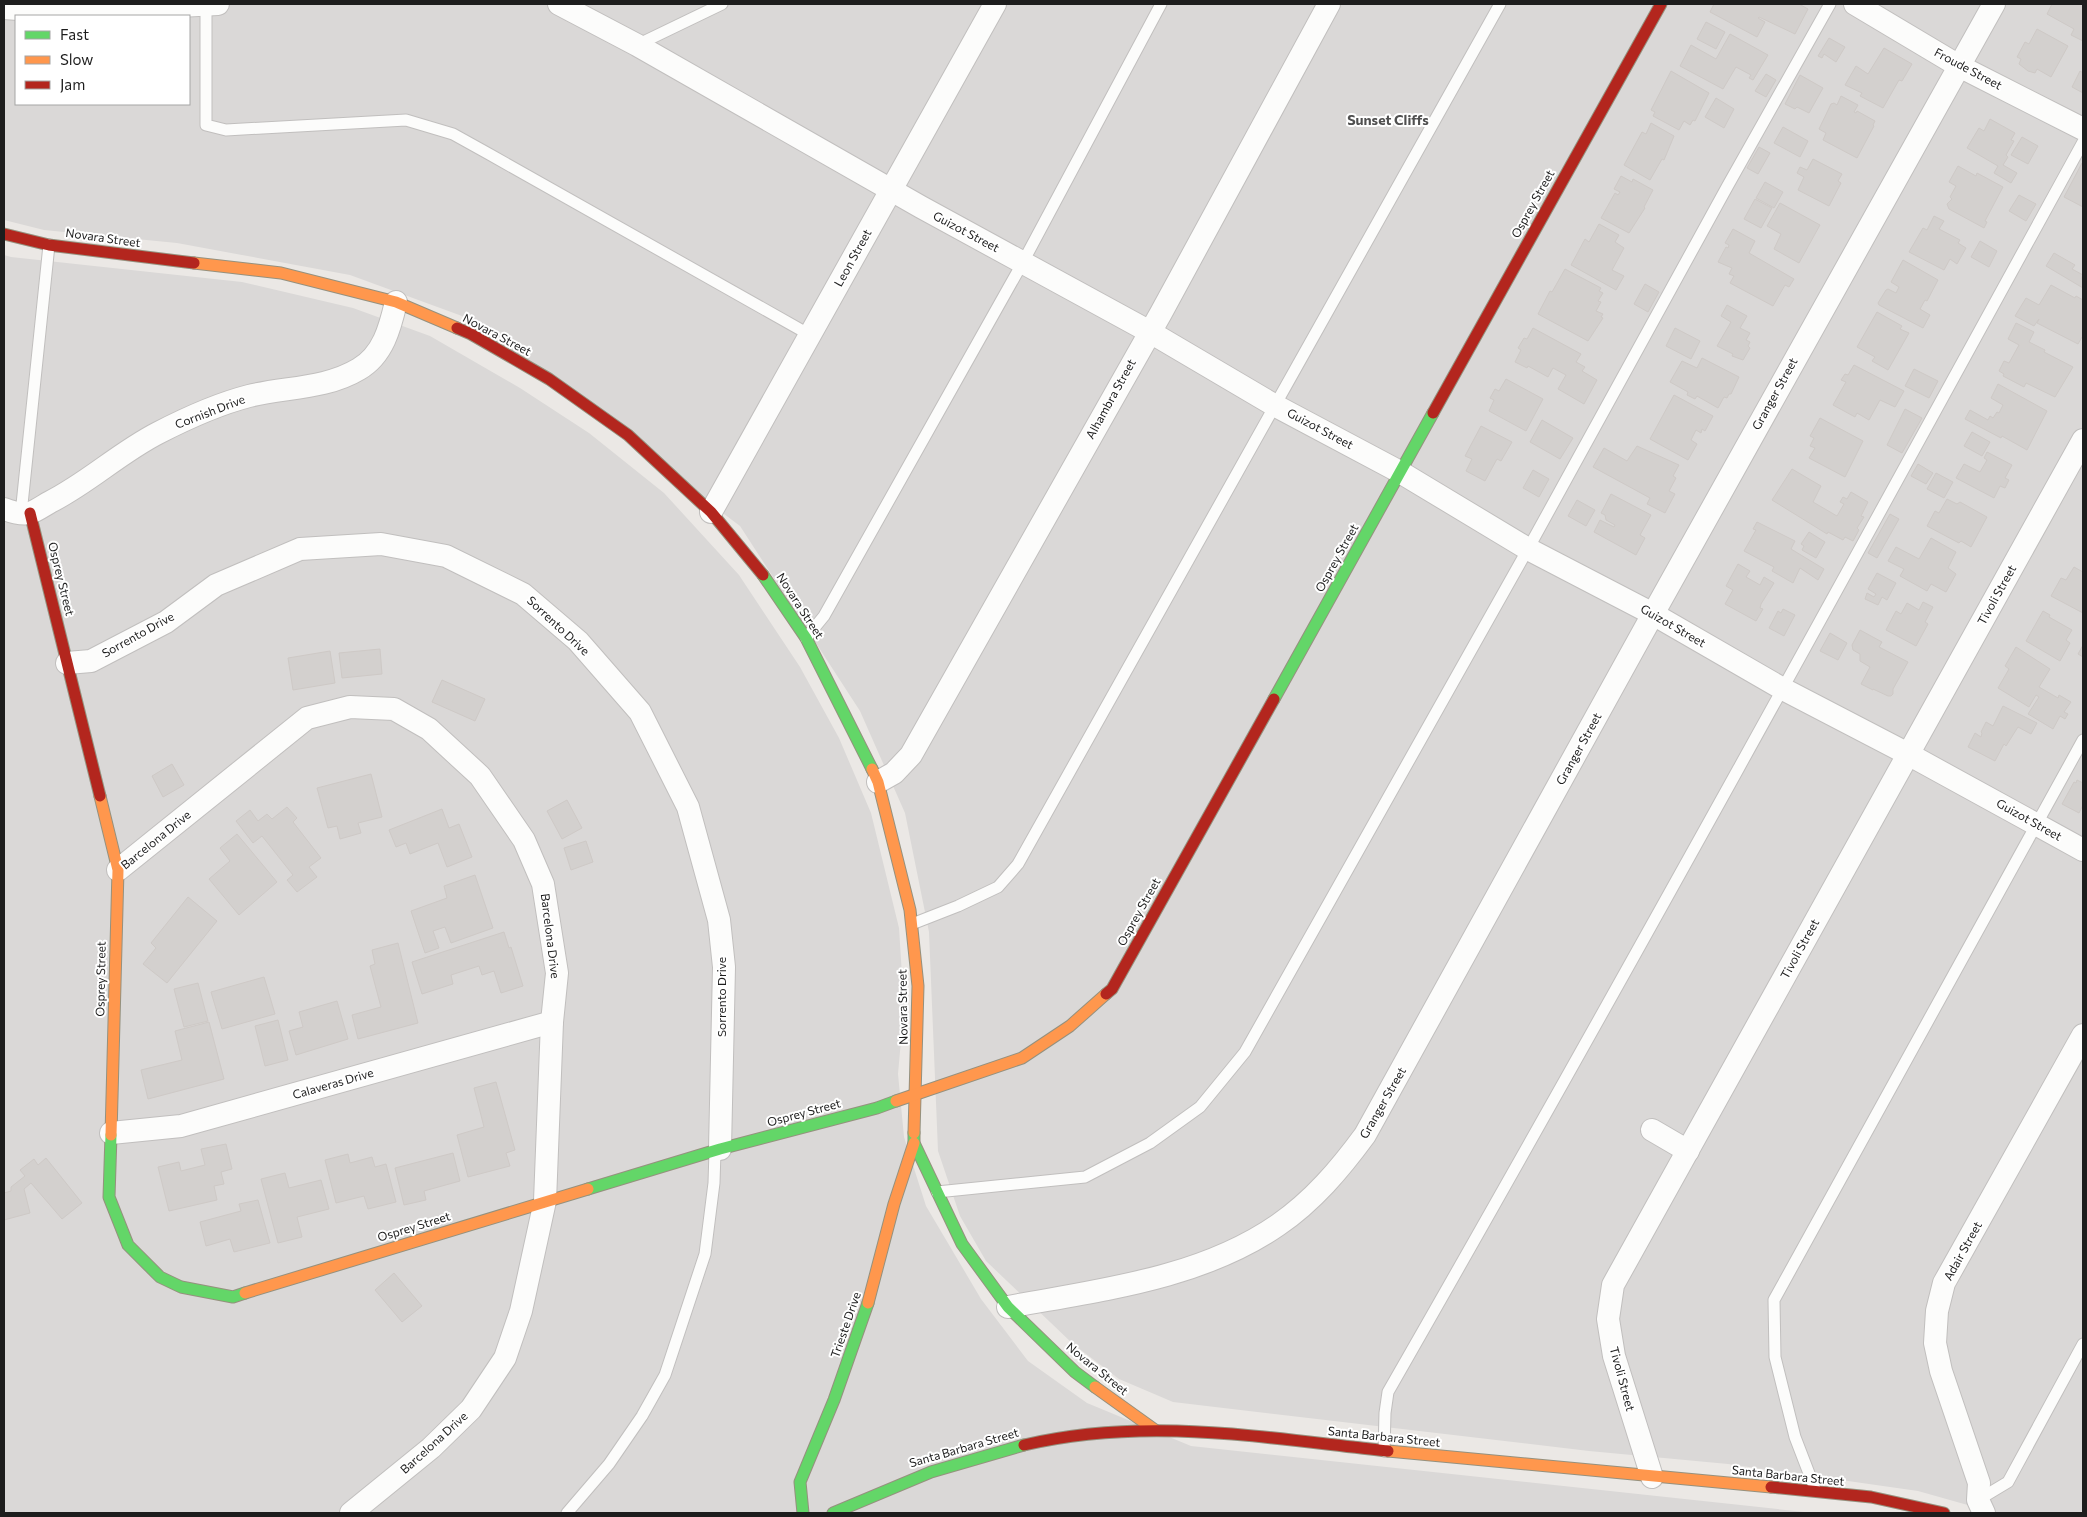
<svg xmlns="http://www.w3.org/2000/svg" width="2087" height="1517" font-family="Commissioner,sans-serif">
<rect width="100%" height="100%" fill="#ebe8e5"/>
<!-- residential -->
<g fill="#dad8d7" fill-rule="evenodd">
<path d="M4 4H2083V1513H1996L1918 1491 1728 1464 1589 1451 1173 1402 1119 1379 1073 1344 986 1261 960 1216 938 1151 929 932 905 813 860 711 740 526 462 316 350 275 177 243 44 230 4 220ZM16 16H189V104H16Z"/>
<path d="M4 255 11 257 242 282 353 308 430 336 520 388 589 433 664 493 739 575 800 667 839 738 871 813 899 928 904 1007 898 1074 904 1137 926 1206 981 1299 1028 1361 1087 1403 1191 1446 1814 1513H4Z"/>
</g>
<!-- building -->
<g fill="#d3d0ce" stroke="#cec9c6">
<path d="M1714 4H1799L1808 9 1795 34 1759 17 1758 18 1765 22 1757 37 1710 12Z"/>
<path d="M2052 4H2083V41L2071 35 2074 29 2047 14Z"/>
<path d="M1706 22 1725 32 1716 49 1697 39Z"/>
<path d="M2037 29 2068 46 2051 77 2037 69 2035 73 2028 71 2019 64 2021 59 2017 57 2025 42 2029 44Z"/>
<path d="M1730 34 1768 55 1753 80 1749 78 1751 75 1736 67 1723 89 1680 66 1691 45 1716 59Z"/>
<path d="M1829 38 1845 47 1836 62 1824 54 1822 58 1818 56Z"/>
<path d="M1884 48 1912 64 1902 81 1899 80 1883 108 1860 96 1862 93 1845 85 1856 66 1868 74Z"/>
<path d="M1671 71 1709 93 1695 121 1693 120 1690 125 1684 121 1679 130 1653 116 1655 112 1651 110Z"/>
<path d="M2080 71 2083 73V93L2072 87Z"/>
<path d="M1766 74 1776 80 1766 97 1755 91Z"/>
<path d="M1800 75 1823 88 1809 113 1797 107 1795 109 1785 104Z"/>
<path d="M1841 96 1858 105 1854 112 1856 113 1857 111 1875 121 1873 125 1874 126 1857 158 1823 140 1826 133 1819 129 1831 104 1834 103 1837 105Z"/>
<path d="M1716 98 1734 109 1724 128 1705 117Z"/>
<path d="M1990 119 2015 133 2011 140 2014 141 2006 155 2008 157 2003 165 2017 173 2011 183 1994 173 1998 166 1967 148 1979 128 1984 131Z"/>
<path d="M1651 123 1674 136 1664 160 1662 159 1650 180 1624 165 1642 132 1646 134Z"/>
<path d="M1783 127 1808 141 1800 157 1774 143Z"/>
<path d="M2022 137 2038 146 2028 164 2011 155Z"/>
<path d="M1759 147 1770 153 1758 174 1747 168Z"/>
<path d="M1813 159 1842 174 1838 181 1841 183 1829 206 1798 190 1804 177 1797 173 1800 167 1807 170Z"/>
<path d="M2082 163 2083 164V207L2064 197Z"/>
<path d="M1958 166 1976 176 1977 173 2003 187 1985 221 1987 222 1984 228 1949 209 1947 204 1952 199 1950 197 1956 186 1949 182Z"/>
<path d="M1621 176 1632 182 1633 179 1653 190 1644 207 1645 208 1629 233 1601 218 1615 193 1618 195 1620 192 1614 189Z"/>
<path d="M1765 182 1783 192 1774 208 1756 198Z"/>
<path d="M2019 195 2036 204 2026 221 2009 211Z"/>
<path d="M1755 199 1772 208 1761 228 1744 219Z"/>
<path d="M1780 203 1820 225 1799 263 1774 249 1781 234 1767 226Z"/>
<path d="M1934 216 1944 221 1939 229 1960 240 1958 243 1966 248 1957 264 1950 259 1944 270 1909 252 1923 228 1927 230Z"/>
<path d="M1599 224 1619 235 1615 242 1624 248 1612 270 1624 276 1616 290 1571 265 1585 239 1589 242Z"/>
<path d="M1733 229 1755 241 1749 253 1794 279 1789 287 1785 285 1773 306 1730 283 1734 276 1729 274 1732 268 1718 262 1726 247 1728 248 1729 245 1725 243Z"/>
<path d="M1980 241 1997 251 1989 267 1971 257Z"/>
<path d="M2054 253 2075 265 2072 269 2083 275 2081 279 2083 280V288L2046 266Z"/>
<path d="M1903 260 1938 280 1927 301 1925 300 1920 309 1930 315 1923 328 1879 305 1878 303 1886 290 1888 289 1896 293 1899 287 1891 282Z"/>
<path d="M1565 269 1601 288 1599 291 1603 293 1598 301 1601 302 1596 311 1603 314 1601 317 1603 318 1588 341 1538 314 1550 291 1552 292Z"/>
<path d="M1645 284 1659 292 1648 312 1634 304Z"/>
<path d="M2051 285 2075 298 2076 296 2083 300V338L2082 337 2078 344 2037 323 2039 319 2034 326 2015 316 2026 298 2039 305Z"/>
<path d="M1727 305 1747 316 1740 328 1750 333 1746 340 1750 342 1748 346 1750 348 1743 360 1732 356 1733 354 1717 346 1731 322 1721 316Z"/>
<path d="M1877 312 1902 326 1900 329 1909 333 1888 370 1872 361 1875 357 1857 347Z"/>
<path d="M2016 323 2034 332 2029 342 2045 350 2044 352 2073 367 2055 397 2026 383 2024 387 2003 376 2004 374 1999 371 2004 361 2009 363 2019 345 2008 339Z"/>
<path d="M1533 328 1581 354 1576 362 1585 367 1582 371 1597 380 1584 404 1558 389 1566 375 1553 368 1548 377 1528 366 1527 368 1515 362 1521 350 1518 348 1524 338 1527 339Z"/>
<path d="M1675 328 1700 341 1691 359 1666 346Z"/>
<path d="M1702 358 1739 377 1731 394H1729L1727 398 1724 397 1718 408 1697 396 1695 399 1687 395 1688 392 1670 382 1682 361 1697 368Z"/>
<path d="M1854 365 1904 391 1895 407 1880 400 1869 420 1857 413 1855 417 1833 405 1846 382 1841 380 1845 374 1848 375Z"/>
<path d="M1914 369 1938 381 1929 398 1905 386Z"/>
<path d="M1506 379 1543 399 1526 431 1489 411 1494 400 1490 398 1495 389 1499 391Z"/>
<path d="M1998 384 2047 411 2027 450 2002 436 2001 438 1965 419 1970 410 1988 420 1990 416 1993 418 1997 412 1999 413 2003 405 1991 398Z"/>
<path d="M1674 395 1713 416 1705 431 1702 429 1701 433 1696 430 1691 440 1697 444 1688 460 1650 439Z"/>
<path d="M1905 409 1922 418 1902 453 1887 445Z"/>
<path d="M1820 418 1863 441 1845 477 1809 458 1815 448 1810 446 1814 438 1810 436Z"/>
<path d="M1542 420 1573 438 1560 459 1530 442Z"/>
<path d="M1481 426 1512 442 1501 461 1497 459 1485 481 1466 471 1472 459 1465 456Z"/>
<path d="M1972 432 1990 442 1982 456 1964 446Z"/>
<path d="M1637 446 1679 465 1673 476 1676 478 1669 491 1675 494 1665 513 1647 504 1650 498 1593 467 1604 448 1627 461Z"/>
<path d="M1987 452 2012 465 2005 478 2009 480 2005 488 2000 486 1994 498 1956 478 1964 464 1980 472 1987 460 1984 458Z"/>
<path d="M1918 464 1933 473 1926 484 1911 476Z"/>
<path d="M1792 469 1821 486 1813 502 1837 516 1844 504 1840 502 1843 497 1847 499 1851 492 1868 502 1861 516 1864 517 1857 528 1859 530 1853 541 1845 537 1843 540 1828 532 1827 534 1772 500Z"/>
<path d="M1533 470 1549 479 1539 497 1523 488Z"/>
<path d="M1936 473 1953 482 1944 498 1927 489Z"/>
<path d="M1611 494 1651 515 1640 535 1645 538 1636 555 1594 532 1600 520 1614 527 1615 525 1606 520 1605 515 1601 513Z"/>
<path d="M1947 499 1957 504 1960 502 1987 517 1971 547 1961 541 1959 543 1927 526 1935 511 1939 513Z"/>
<path d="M1577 500 1595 510 1586 526 1568 516Z"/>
<path d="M1890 514 1899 519 1877 558 1868 553Z"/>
<path d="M1757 522 1795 541 1791 549 1824 569 1818 580 1800 568 1793 583 1772 571 1774 567 1744 551 1756 530 1753 529Z"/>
<path d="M1809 532 1825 542 1816 558 1802 550 1804 546 1801 544Z"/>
<path d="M1931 538 1956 552 1948 568 1956 574 1946 592 1931 584 1927 591 1900 576 1904 569 1888 561 1896 547 1919 559Z"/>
<path d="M1738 564 1750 571 1746 577 1760 585 1764 577 1774 583 1761 604 1760 608 1763 609 1756 621 1725 604 1733 590 1726 586Z"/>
<path d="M2074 567 2083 572V613L2051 596 2061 578 2066 580Z"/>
<path d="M1877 573 1896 583 1887 600 1882 597 1878 605 1865 599 1867 593 1874 597 1876 594 1868 589Z"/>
<path d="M1923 602 1933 607 1925 622 1928 624 1916 646 1886 630 1896 611 1901 614 1907 603 1919 610Z"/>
<path d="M1783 609 1795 615 1784 636 1769 628 1778 611 1781 613Z"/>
<path d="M2043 611 2050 615 2049 617 2072 630 2066 640 2070 643 2060 661 2026 641Z"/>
<path d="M1860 630 1882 642 1879 647 1908 662 1893 689V694L1891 696H1888L1873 689V690L1861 684 1870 667 1860 661V654L1853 650 1852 645Z"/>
<path d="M1830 633 1847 643 1838 660 1820 651Z"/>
<path d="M2083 645V657L2078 654Z"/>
<path d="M2016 647 2050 669 2039 687 2058 698 2059 695 2071 702 2064 712 2068 714 2065 719 2060 716 2053 729 2028 714 2039 697 2036 695 2029 707 1998 688 2009 669 2005 666Z"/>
<path d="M380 649 382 674 342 678 339 653Z"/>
<path d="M330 651 335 683 293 690 288 658Z"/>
<path d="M442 680 485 699 475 721 432 702Z"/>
<path d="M2003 706 2037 723 2031 734 2018 727 2006 746 2004 744 1995 761 1968 747 1975 733 1981 737 1982 733 1981 732 1986 722 1993 726Z"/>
<path d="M172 764 184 785 163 797 152 776Z"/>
<path d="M371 774 382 817 358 823 361 833 340 839 337 826 328 828 317 788Z"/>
<path d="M2077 780 2083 783V805L2079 813 2062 804 2074 782 2076 783Z"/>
<path d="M567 800 582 828 562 839 547 811Z"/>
<path d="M287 807 297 818 293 822 321 858 309 867 317 877 297 892 287 880 293 875 262 836 253 843 236 821 250 810 258 821 267 814 272 819Z"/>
<path d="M442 809 449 828 459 824 472 857 447 867 438 843 410 854 406 843 396 847 389 830Z"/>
<path d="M237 834 277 882 239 915 209 879 230 861 220 848Z"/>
<path d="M586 841 593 862 571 870 564 848Z"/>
<path d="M475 875 493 928 451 943 445 927 433 931 439 948 425 953 411 911 447 898 444 886Z"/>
<path d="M188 897 217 921 167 983 143 964 156 948 151 943Z"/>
<path d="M504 932 509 948 511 947 523 986 501 993 494 971 482 975 479 966 451 975 453 984 422 994 412 962Z"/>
<path d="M398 943 418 1023 358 1039 352 1015 381 1007 370 966 375 964 372 950Z"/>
<path d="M264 977 275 1014 222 1029 211 992Z"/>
<path d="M198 983 208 1021 184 1027 174 989Z"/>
<path d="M337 1001 348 1039 296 1055 289 1031 303 1027 299 1012Z"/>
<path d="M278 1020 288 1060 265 1066 255 1026Z"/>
<path d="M209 1022 224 1079 148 1099 141 1070 182 1060 175 1031Z"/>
<path d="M496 1082 515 1150 506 1153 510 1166 468 1177 457 1135 484 1127 474 1088Z"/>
<path d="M226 1144 232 1169 221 1172 224 1184 214 1186 217 1200 169 1211 158 1167 179 1162 181 1171 205 1165 201 1149Z"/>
<path d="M453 1153 460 1181 424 1191 426 1200 404 1205 395 1168Z"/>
<path d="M348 1154 350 1163 372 1157 375 1167 386 1164 396 1202 368 1209 364 1196 336 1203 325 1160Z"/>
<path d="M46 1158 82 1203 62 1219 31 1183 24 1189 30 1213 4 1220V1193L11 1191V1187L25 1176 20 1170 34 1159 38 1165Z"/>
<path d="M285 1173 289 1188 321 1180 329 1209 297 1217 302 1237 278 1243 261 1179Z"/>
<path d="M258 1200 270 1243 234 1252 230 1239 206 1246 200 1222 241 1211 239 1204Z"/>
<path d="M394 1273 422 1306 402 1322 375 1290Z"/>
</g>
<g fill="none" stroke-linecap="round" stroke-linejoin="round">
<!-- lane casing -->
<g stroke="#c1bfbe" stroke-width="13">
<g id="lane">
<path d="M206 6V125L226 130 406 120 453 134 489 154 810 335"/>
<path d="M637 45 722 4"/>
<path d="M21 514 49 245"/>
<path d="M806 638 824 616 1023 262 1161 4"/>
<path d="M912 924 958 906 998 887 1018 864 1500 4"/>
<path d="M937 1192 1085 1177 1150 1143 1200 1107 1245 1052 1528 549 1727 187 1830 4"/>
<path d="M1384 1451 1385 1413 1388 1392C1625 978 1854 560 2083 142"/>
<path d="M1815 1489 1795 1437 1775 1357 1774 1300 2083 740"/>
<path d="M1978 1500 2008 1482 2083 1344"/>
<path d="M567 1513 609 1464 642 1416 665 1375 705 1254 714 1183 715 1151"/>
</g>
</g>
<!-- street casing -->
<g stroke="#c1bfbe" stroke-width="24">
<g id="street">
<path d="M559 4 637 45 921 207 1150 332 1274 405 1400 472 1528 549 1653 614 1783 689 1908 754 2083 850"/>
<path d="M1855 4 1959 66 2083 129"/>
<path d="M4 8 61 12 218 4"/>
<path d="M4 509C12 512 21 515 30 513 36 511 43 506 50 502 88 483 119 453 158 433 187 418 218 404 249 396 285 387 326 389 359 369 383 355 390 328 396 302"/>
<path d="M711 512 995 4"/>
<path d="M67 663 91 661 166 622 216 585 300 549 381 544 446 556 523 594 578 641 640 712 688 807 719 920 724 967 720 1149"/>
<path d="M878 782 894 773 911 755 1161 313 1329 4"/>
<path d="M118 870 307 718 350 707 394 709 429 729 480 776 524 840 543 884 557 973 552 1022 545 1201 521 1311 505 1358 471 1409 431 1448 351 1513"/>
<path d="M1652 1130 1688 1151"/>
<path d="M111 1133 181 1126 552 1022"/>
<path d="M1008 1307C1099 1290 1200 1279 1278 1225 1313 1201 1340 1169 1365 1135L1653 614 1994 4"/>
<path d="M1652 1477 1614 1356 1608 1319 1613 1285 2083 440"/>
<path d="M1984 1513 1978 1500 1979 1483 1941 1371 1935 1343 1937 1311 1944 1283 2083 1035"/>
</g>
</g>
<!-- fast casing -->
<g stroke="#95917e" stroke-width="13">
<g id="fast">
<path d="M763 575 806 638 872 769"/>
<path d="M1274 699 1433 413"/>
<path d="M914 1133V1143L962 1244 1008 1307 1075 1372 1095 1387"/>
<path d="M111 1135 109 1197 128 1245 160 1277 181 1287 233 1297 245 1293"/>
<path d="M588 1189 720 1149 877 1108 896 1101"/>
<path d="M803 1513 800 1482 834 1400 868 1303"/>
<path d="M833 1513 931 1472 1024 1445"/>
</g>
</g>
<!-- slow casing -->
<g stroke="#95917e" stroke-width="13">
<g id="slow">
<path d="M194 263 281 273 396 302 457 328"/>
<path d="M872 769 878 782 910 910 918 986 914 1133"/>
<path d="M100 796 118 870 111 1135"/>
<path d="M896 1101 1022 1058 1070 1026 1106 994"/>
<path d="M245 1293 588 1189"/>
<path d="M868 1303 894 1204 914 1143"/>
<path d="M1095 1387 1155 1430"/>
<path d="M1388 1451 1771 1487"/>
</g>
</g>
<!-- jam casing -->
<g stroke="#95917e" stroke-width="13">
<g id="jam">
<path d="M4 234 49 245 194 263"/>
<path d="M457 328 471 334 549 379 628 435 711 512 763 575"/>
<path d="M1433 413 1661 4"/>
<path d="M30 513 100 796"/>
<path d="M1106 994 1112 989 1274 699"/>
<path d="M1024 1445C1148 1416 1264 1438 1388 1451"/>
<path d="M1771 1487 1871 1497 1944 1513"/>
</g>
</g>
<!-- lane -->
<use href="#lane" stroke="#fcfcfb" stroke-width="11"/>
<!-- street -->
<use href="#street" stroke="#fcfcfb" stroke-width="22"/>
<!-- fast -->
<use href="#fast" stroke="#63d668" stroke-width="11"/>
<!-- slow -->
<use href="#slow" stroke="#ff974d" stroke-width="11"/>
<!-- jam -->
<use href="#jam" stroke="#b3261e" stroke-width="11"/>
</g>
<g text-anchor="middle" stroke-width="4" stroke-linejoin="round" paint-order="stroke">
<!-- street labels -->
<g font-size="12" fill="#1d1d1d" stroke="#fff">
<text transform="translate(1968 69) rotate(28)" y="4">Froude Street</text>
<text transform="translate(1533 204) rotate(-61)" y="4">Osprey Street</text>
<text transform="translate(966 232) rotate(28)" y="4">Guizot Street</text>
<text transform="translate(103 238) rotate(8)" y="4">Novara Street</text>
<text transform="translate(853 258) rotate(-61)" y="4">Leon Street</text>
<text transform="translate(497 335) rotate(28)" y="4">Novara Street</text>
<text transform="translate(1775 394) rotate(-61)" y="4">Granger Street</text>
<text transform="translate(1111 399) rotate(-61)" y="4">Alhambra Street</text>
<text transform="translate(210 412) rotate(-21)" y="4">Cornish Drive</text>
<text transform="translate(1320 429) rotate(28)" y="4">Guizot Street</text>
<text transform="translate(1337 558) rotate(-61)" y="4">Osprey Street</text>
<text transform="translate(61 579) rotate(76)" y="4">Osprey Street</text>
<text transform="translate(1997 595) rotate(-61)" y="4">Tivoli Street</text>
<text transform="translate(800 606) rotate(57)" y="4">Novara Street</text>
<text transform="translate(558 626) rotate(43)" y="4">Sorrento Drive</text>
<text transform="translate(1673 626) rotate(30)" y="4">Guizot Street</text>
<text transform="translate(138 635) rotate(-29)" y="4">Sorrento Drive</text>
<text transform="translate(1579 749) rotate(-61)" y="4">Granger Street</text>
<text transform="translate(2029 820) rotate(29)" y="4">Guizot Street</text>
<text transform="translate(156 840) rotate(-39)" y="4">Barcelona Drive</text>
<text transform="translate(1139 912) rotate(-61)" y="4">Osprey Street</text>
<text transform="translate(550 936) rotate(83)" y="4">Barcelona Drive</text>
<text transform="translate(1800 949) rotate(-61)" y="4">Tivoli Street</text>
<text transform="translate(101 979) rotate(-89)" y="4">Osprey Street</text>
<text transform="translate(722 997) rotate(-90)" y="4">Sorrento Drive</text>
<text transform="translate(903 1007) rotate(-91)" y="4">Novara Street</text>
<text transform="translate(333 1084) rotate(-16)" y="4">Calaveras Drive</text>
<text transform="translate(1383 1103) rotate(-60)" y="4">Granger Street</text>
<text transform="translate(804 1113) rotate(-15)" y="4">Osprey Street</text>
<text transform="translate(414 1227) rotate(-17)" y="4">Osprey Street</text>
<text transform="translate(1963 1251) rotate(-61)" y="4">Adair Street</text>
<text transform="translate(846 1325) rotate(-71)" y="4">Trieste Drive</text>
<text transform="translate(1097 1369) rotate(39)" y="4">Novara Street</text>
<text transform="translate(1622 1379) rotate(75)" y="4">Tivoli Street</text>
<text transform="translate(1384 1437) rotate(6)" y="4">Santa Barbara Street</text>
<text transform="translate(434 1443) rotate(-42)" y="4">Barcelona Drive</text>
<text transform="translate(964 1448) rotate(-16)" y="4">Santa Barbara Street</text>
<text transform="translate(1788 1476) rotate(6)" y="4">Santa Barbara Street</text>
</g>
<!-- neighbourhood labels -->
<g font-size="14" font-weight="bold" fill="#505050" stroke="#fff">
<text x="1388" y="125">Sunset Cliffs</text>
</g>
</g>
<!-- border -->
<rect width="2087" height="1517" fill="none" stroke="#1d1d1d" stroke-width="10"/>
<!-- legend -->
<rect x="15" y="15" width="175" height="90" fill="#ffffff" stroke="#a5a5a5"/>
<rect x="25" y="31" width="25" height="8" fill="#63d668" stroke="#a5a5a5"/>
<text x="60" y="40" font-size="15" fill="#1d1d1d">Fast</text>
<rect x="25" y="56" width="25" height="8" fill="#ff974d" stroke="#a5a5a5"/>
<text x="60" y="65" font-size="15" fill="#1d1d1d">Slow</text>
<rect x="25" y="81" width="25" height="8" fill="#b3261e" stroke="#a5a5a5"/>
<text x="60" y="90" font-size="15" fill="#1d1d1d">Jam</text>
</svg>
